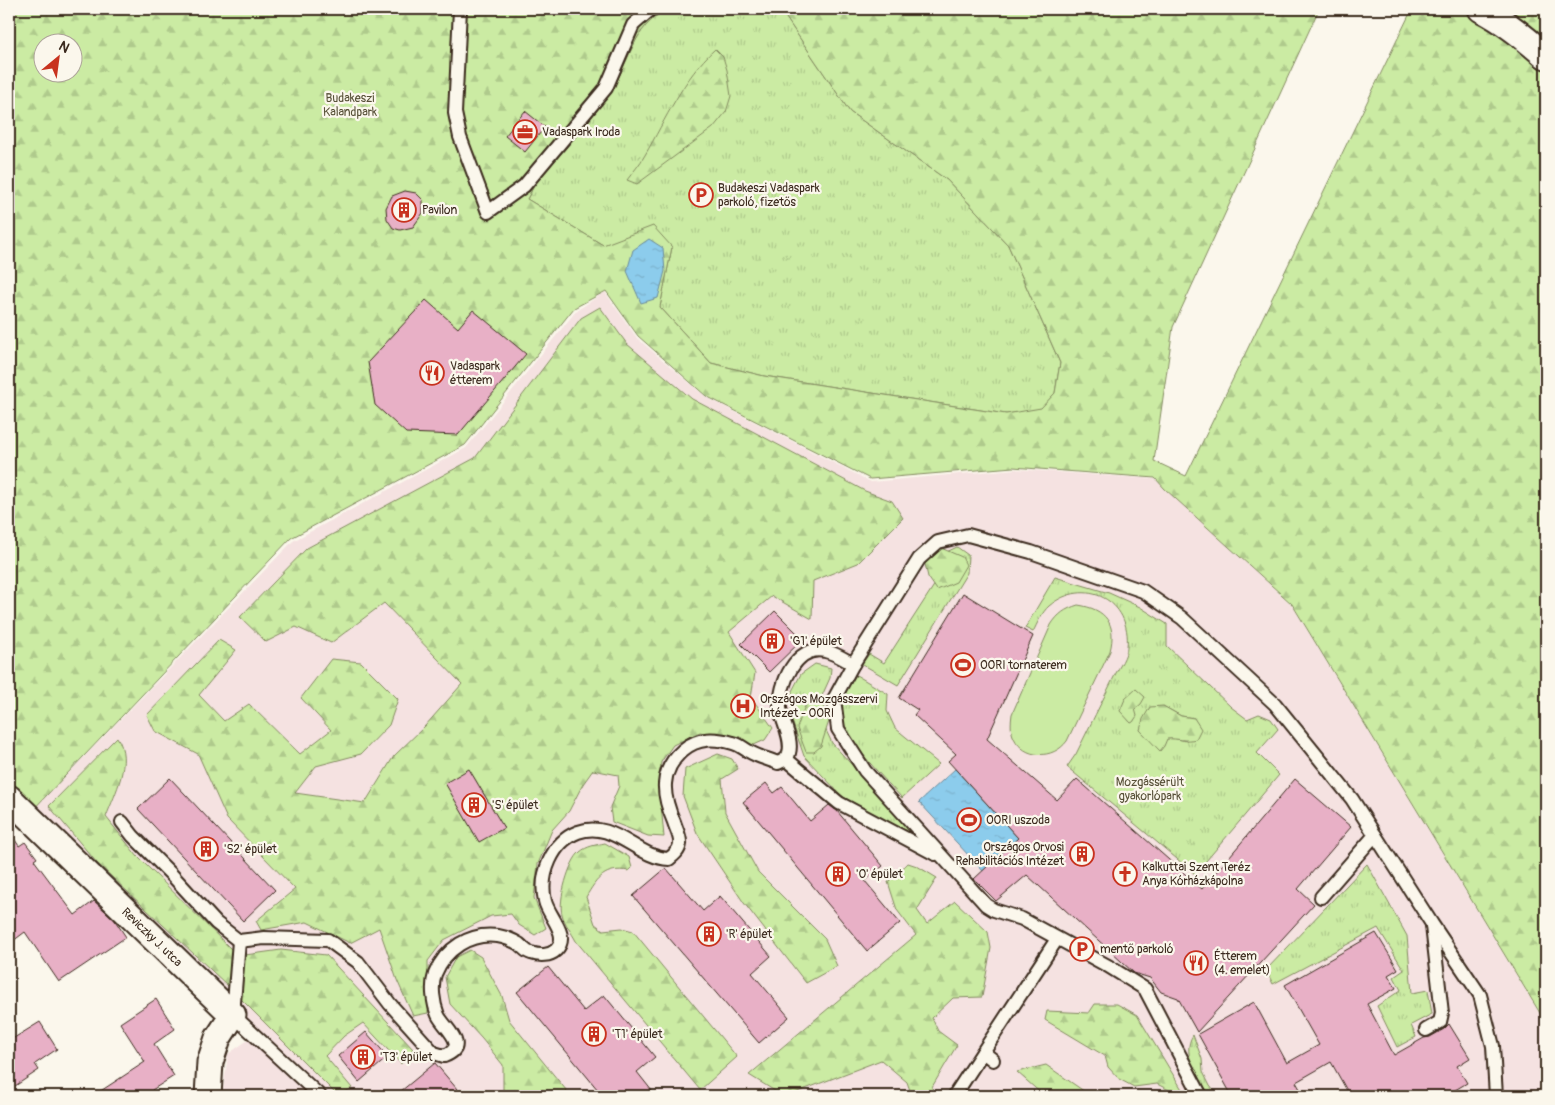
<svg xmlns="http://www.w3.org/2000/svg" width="1555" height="1105" font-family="Pangolin,sans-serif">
<defs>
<pattern id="grass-tufts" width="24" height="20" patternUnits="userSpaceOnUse" patternTransform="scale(1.25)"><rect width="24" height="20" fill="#cbeba3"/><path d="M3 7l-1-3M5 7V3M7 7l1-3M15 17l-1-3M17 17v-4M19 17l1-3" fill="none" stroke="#afca8c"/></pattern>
<pattern id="forest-firs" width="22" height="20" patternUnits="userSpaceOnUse" patternTransform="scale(1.25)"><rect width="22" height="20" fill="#cbeba3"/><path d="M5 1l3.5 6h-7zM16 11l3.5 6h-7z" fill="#afca8c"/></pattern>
<pattern id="water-ripples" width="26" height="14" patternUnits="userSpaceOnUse" patternTransform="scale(1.25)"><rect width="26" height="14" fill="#8cccec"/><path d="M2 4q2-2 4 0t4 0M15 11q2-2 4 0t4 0" fill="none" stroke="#7aafca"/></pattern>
</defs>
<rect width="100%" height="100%" fill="#fbf7ec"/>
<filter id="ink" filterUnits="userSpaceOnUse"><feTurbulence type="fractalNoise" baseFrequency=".02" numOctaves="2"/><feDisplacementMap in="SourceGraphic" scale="10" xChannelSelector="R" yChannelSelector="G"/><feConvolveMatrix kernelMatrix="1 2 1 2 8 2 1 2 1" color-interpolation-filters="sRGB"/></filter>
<g filter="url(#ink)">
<!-- built -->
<path fill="#f5e2e1" d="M605 292 637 338 706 397 871 482 1015 469 1155 479 1292 605 1546 1024V1096H222L228 1054 261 1031 238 1009 228 983 227 998 28 815 293 541 466 448 576 311Z"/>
<!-- grass -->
<g fill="url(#grass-tufts)" stroke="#838a60" fill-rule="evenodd">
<path d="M668 9H780L850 112 947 180 1008 245 1060 363 1055 393 1041 409 1006 414 764 376 711 363 660 307 672 247 603 245 527 199 536 182C561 154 589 123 610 92 630 63 632 26 668 9Z"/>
<path d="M957 547 968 555 967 573 898 685 862 664 869 654 884 663 944 570 942 554Z"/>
<path d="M1055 577 1109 593 1140 607 1167 624V646L1231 707 1247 719 1259 714 1271 719 1278 729 1257 753 1279 775 1195 874 1067 767 1076 754C1089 728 1102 701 1115 675 1119 667 1127 656 1127 647 1132 600 1085 576 1049 606 1042 612 1037 624 1033 632L1025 628ZM1163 706 1181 716 1194 718 1186 741 1173 738 1167 739Z"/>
<path d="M815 664 831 668 830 678 816 709 832 743 917 837H913L842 796 804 756 791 718 792 691 801 674Z"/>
<path d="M856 675 888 694 887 711 895 728 939 764 902 798C884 778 830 727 842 698 845 690 852 683 856 675Z"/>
<path d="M1367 864 1407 936 1412 993 1428 990 1432 1014 1411 1025 1416 1037 1397 1047 1377 1006 1401 990 1394 977 1404 970 1378 928 1273 984 1266 970Z"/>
<path d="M1193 1035 1202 1059 1203 1072 1210 1086 1218 1096H1210C1200 1079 1180 1055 1193 1035Z"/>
</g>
<!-- forest -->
<g fill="url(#forest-firs)" stroke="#838a60" fill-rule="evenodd">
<path d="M9 9H668C632 26 630 63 610 92 589 123 561 153 536 182L527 199 603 245 653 226 672 247 660 307 711 363 764 376 1006 414 1041 408 1055 393 1060 363 1008 245 947 180 850 112 780 9H1319L1173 327 1154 461 1186 476 1412 9H1546V1023L1292 604 1165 489 1155 478 1013 467 870 479 706 396 638 336 606 291 574 308 465 445 291 538 28 815 9 796ZM42 42H72V72H42Z"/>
<path d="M715 49 723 57 727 70 731 96 726 112 713 128 637 184 627 180C633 172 640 164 645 155 666 119 683 78 715 49Z"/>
<path d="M600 307 627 344 692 399 865 491 892 501 903 518 858 563 813 581 812 619 772 596 729 632 755 673 751 697 773 728 765 740 754 745 700 732 673 745 661 762 659 783 664 837 648 836 612 822 610 807 619 786 618 775 593 770 583 784 569 811 552 830 538 864 534 898 546 928 535 935 519 925 511 914 491 916 444 940 428 961V1013L413 1016 397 980 379 928 350 943 307 922 261 930 256 921 295 889 227 819 198 754 155 731 147 715 219 640 236 650 199 695 224 721 249 704 300 754 331 730 301 698 331 659 361 662 398 699 389 725 361 754 316 766 295 793 365 803 394 756 425 726 462 684 384 603 331 643 296 627 266 642 240 617 307 548 475 458 581 318Z"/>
<path d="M941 548 962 557 966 565 956 582 937 590 928 577 925 564Z"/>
<path d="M1136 689 1145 697 1141 704 1135 709 1137 716 1133 722 1131 723 1120 711 1125 699Z"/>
<path d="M816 697 824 708 829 721 821 746 814 752H806L797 728 807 700Z"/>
<path d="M1163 706 1181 716 1194 718 1201 729 1196 739C1185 742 1178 738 1167 739L1164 746 1160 751 1140 730 1143 719 1150 707Z"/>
<path d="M117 737C133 761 115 793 106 817L138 857 238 956 281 950 326 955 413 1049 401 1064 363 1023 344 1036 325 1056 352 1088 338 1096 228 986 97 863 49 806Z"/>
<path d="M718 754 732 759 738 769 722 779 725 812 758 872 825 939 837 966 806 983 744 903 697 833 683 796 685 769Z"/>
<path d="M605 843 629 857 632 868 629 871C605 867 597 878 586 897L595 924 603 930 622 928 633 931 737 1057 700 1090 576 941C572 933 564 923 562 914 558 901 569 861 580 852 587 846 596 845 605 843Z"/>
<path d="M908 863 917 866 937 878 917 910 927 924 955 901 988 932 991 948 982 997 953 998 932 1018 938 1031 957 1045 932 1087 934 1096H912L907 1082 881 1060 787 1096H783L749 1075 916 935 897 910 888 882Z"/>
<path d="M470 950 481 957 502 996 509 1020 571 1096H508L503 1091V1065L482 1039 450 1004 445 977 456 957Z"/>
<path d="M1095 1004H1117L1137 1015 1186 1096H1176L1173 1092 1157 1084 1134 1087 1119 1079 1108 1067 1105 1056 1045 1020 1047 1011 1089 1013Z"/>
<path d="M1046 1065 1091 1096H1044L1017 1072Z"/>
</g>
<!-- pitch -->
<path fill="#cbeba3" stroke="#838a60" d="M1078 605C1106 609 1117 624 1110 651L1067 741C1053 760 1024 759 1014 738 1010 730 1011 722 1012 714L1051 625C1058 614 1065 609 1078 605Z"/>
<!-- water -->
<g fill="url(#water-ripples)" stroke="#6c8b9a">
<path d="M649 239 663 248 665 271 658 298 641 303 627 271 633 250Z"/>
<path d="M955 769 1018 838 983 871 919 802Z"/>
</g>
<!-- building -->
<g fill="#e8b0c6" stroke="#3b2a1e">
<path d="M525 111 545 127 525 152 505 136Z"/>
<path d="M405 191 416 193 423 200V213L413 227 400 230 393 228 387 219 386 208 392 196Z"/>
<path d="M426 300 458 328 473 310 526 354 458 435 406 433 375 405 368 362Z"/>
<path d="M963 593 1033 636 987 739 1057 800 1077 779 1202 889 1295 779 1351 827 1298 889 1314 904 1197 1032 1178 998 1161 992 1150 978 1134 973 1027 875 996 901 974 879 1018 838 948 761 956 754 914 715 918 710 899 698Z"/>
<path d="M775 611 803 639 769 672 741 644Z"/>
<path d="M469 769 504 828 479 842 445 783Z"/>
<path d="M170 778 275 890 243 921 138 809Z"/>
<path d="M766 783 774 793 782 787 810 821 829 805 837 811 883 866 865 881 900 923 867 951 743 802Z"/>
<path d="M9 831 19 846 25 842 37 858 34 860 75 915 94 901 114 919 126 937 59 982 25 932 9 944Z"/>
<path d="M666 868 703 911 720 896 771 956 752 973 789 1017 759 1043 633 896Z"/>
<path d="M1376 933 1398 969 1388 975 1396 988 1367 1004 1394 1055 1424 1038 1430 1037 1444 1029 1449 1024 1470 1058 1457 1066 1467 1083 1445 1096H1350L1331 1062 1296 1082 1304 1096H1232L1198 1034 1254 1002 1287 1063 1319 1045 1285 985Z"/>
<path d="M548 967 584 1011 604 995 655 1057 637 1072 656 1096H603L517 992Z"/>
<path d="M156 999 175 1029 154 1044 174 1076 152 1090 156 1096H93L145 1062 120 1023Z"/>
<path d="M40 1022 57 1049 35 1064 39 1070 9 1090V1041Z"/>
<path d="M366 1032 388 1057 359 1082 338 1056Z"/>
<path d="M435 1063 463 1096H395Z"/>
</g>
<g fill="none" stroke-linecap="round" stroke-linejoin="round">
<!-- service casing -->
<g stroke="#3b2a1e" stroke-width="16">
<g id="service">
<path d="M460 9 455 113 460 137 488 212 524 186 606 88 633 25 651 9"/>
<path d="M786 759 839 803 935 854"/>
<path d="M122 822 133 836 171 874 216 923 239 941 264 938 328 940 358 962 390 1004 434 1053 444 1056C471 1046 444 1028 438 1015 433 1003 431 986 435 974 445 949 470 932 498 936 504 937 514 941 519 944 523 947 526 952 531 953 539 956 550 956 556 950 571 935 548 916 545 901 539 875 552 842 578 832 613 819 637 858 669 859 674 855 679 851 680 844 681 837 676 829 674 822 662 795 659 771 683 750 698 737 715 738 733 743 739 744 744 749 750 752 758 757 769 759 778 763 783 761 788 759 789 753 793 739 782 722 780 708 779 685 796 644 825 651 835 653 844 659 853 664"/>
<path d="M1321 897 1375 835"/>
<path d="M239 941 233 1015 320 1096"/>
<path d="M1426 1030 1440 1022 1442 1013 1432 926"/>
<path d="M983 1052 993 1060"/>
<path d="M956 1096V1093L1057 939"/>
<path d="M1201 1096 1145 989 1108 966 1022 919 994 910 986 905 865 771 838 729 834 699 853 664 919 559 938 542 968 535 1031 552 1143 591 1182 618 1275 704 1352 799 1432 924 1480 995 1493 1046 1496 1096"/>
</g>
</g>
<!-- minor casing -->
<g stroke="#3b2a1e" stroke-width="29">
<g id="minor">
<path d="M1481 9C1505 21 1526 39 1546 56"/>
<path d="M9 798 233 1015 218 1038 210 1062 208 1096"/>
</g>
</g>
<!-- service -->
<use href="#service" stroke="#fbf7ec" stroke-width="12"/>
<!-- minor -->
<use href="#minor" stroke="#fbf7ec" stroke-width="25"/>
</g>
</g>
<!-- icons -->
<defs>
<g id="office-ring" transform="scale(1.25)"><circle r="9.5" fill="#fbf7ec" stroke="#c8321e" stroke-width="1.5"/><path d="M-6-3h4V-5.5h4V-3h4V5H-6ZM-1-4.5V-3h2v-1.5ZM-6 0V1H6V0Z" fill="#c8321e"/></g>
<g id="parking-ring" transform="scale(1.25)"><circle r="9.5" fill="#fbf7ec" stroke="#c8321e" stroke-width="1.5"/><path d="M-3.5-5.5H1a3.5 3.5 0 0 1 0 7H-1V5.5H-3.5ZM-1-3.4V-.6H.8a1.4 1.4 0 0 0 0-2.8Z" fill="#c8321e"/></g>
<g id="building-ring" transform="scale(1.25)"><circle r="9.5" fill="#fbf7ec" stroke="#c8321e" stroke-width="1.5"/><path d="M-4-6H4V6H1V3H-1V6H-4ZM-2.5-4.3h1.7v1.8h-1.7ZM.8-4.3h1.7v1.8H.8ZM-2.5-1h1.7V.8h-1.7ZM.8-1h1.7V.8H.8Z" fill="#c8321e"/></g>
<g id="restaurant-ring" transform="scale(1.25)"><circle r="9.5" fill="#fbf7ec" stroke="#c8321e" stroke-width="1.5"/><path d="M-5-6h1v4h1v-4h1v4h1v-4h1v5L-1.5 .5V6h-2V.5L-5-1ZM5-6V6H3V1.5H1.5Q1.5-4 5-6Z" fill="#c8321e"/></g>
<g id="stadium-ring" transform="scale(1.25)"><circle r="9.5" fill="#fbf7ec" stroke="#c8321e" stroke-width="1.5"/><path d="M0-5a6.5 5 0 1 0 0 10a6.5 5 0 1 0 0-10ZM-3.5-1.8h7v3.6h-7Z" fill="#c8321e"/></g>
<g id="hospital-ring" transform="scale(1.25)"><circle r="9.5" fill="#fbf7ec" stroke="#c8321e" stroke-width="1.5"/><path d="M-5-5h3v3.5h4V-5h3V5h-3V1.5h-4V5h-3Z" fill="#c8321e"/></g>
<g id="church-ring" transform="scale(1.25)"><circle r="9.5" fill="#fbf7ec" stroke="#c8321e" stroke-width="1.5"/><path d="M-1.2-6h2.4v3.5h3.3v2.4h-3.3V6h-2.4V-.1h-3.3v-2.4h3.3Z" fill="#c8321e"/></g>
</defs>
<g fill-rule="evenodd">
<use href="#office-ring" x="525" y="132"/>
<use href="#parking-ring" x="701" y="195"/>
<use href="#building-ring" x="404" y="210"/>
<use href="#restaurant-ring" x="432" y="373"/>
<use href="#building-ring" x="772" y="641"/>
<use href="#stadium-ring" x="963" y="665"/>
<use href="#hospital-ring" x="743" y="706"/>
<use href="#building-ring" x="474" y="805"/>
<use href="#stadium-ring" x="969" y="820"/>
<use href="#building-ring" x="206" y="849"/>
<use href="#building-ring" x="1082" y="854"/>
<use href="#building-ring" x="838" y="874"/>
<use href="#church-ring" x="1125" y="874"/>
<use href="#building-ring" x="709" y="934"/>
<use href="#parking-ring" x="1082" y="949"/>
<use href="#restaurant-ring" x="1196" y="963"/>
<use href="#building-ring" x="594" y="1034"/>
<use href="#building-ring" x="363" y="1057"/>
</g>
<g text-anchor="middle" stroke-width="4.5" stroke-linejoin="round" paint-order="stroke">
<!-- park labels -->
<g font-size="12" fill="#585139" stroke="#fbf7ec">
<text x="350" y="102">Budakeszi<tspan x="350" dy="14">Kalandpark</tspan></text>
<text x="1150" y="786">Mozgássérült<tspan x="1150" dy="14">gyakorlópark</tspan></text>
</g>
<!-- poi labels -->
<g font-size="12" fill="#3b2a1e" stroke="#fbf7ec" text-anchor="start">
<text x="542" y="136">Vadaspark Iroda</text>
<text x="718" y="192">Budakeszi Vadaspark<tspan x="718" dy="14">parkoló, fizetős</tspan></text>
<text x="422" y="214">Pavilon</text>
<text x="450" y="370">Vadaspark<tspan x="450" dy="14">étterem</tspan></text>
<text x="790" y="645">'G1' épület</text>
<text x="980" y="669">OORI tornaterem</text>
<text x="760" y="703">Országos Mozgásszervi<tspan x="760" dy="14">Intézet - OORI</tspan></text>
<text x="492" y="809">'S' épület</text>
<text x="986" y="824">OORI uszoda</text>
<text x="1064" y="851" text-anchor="end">Országos Orvosi<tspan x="1064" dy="14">Rehabilitációs Intézet</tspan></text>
<text x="224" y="853">'S2' épület</text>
<text x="1142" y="871">Kalkuttai Szent Teréz<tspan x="1142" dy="14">Anya Kórházkápolna</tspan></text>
<text x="856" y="878">'O' épület</text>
<text x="726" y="938">'R' épület</text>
<text x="1100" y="953">mentő parkoló</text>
<text x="1214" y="960">Étterem<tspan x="1214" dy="14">(4. emelet)</tspan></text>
<text x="612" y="1038">'T1' épület</text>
<text x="380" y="1061">'T3' épület</text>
</g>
<!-- street labels -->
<g font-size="12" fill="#3b2a1e" stroke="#fbf7ec">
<text transform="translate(152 937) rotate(44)" y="4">Reviczky J. utca</text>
</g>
</g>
<!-- margin -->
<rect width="1555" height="1105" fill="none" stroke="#fbf7ec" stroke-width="30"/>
<rect x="15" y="15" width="1525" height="1075" fill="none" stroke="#3b2a1e" stroke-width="2" filter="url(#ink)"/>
<!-- north arrow -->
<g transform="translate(58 58) rotate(29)"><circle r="24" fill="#fbf7ec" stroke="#aea59a"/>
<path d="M0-4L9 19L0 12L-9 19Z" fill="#c8321e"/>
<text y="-8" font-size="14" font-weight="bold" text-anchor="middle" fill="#3b2a1e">N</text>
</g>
</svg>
